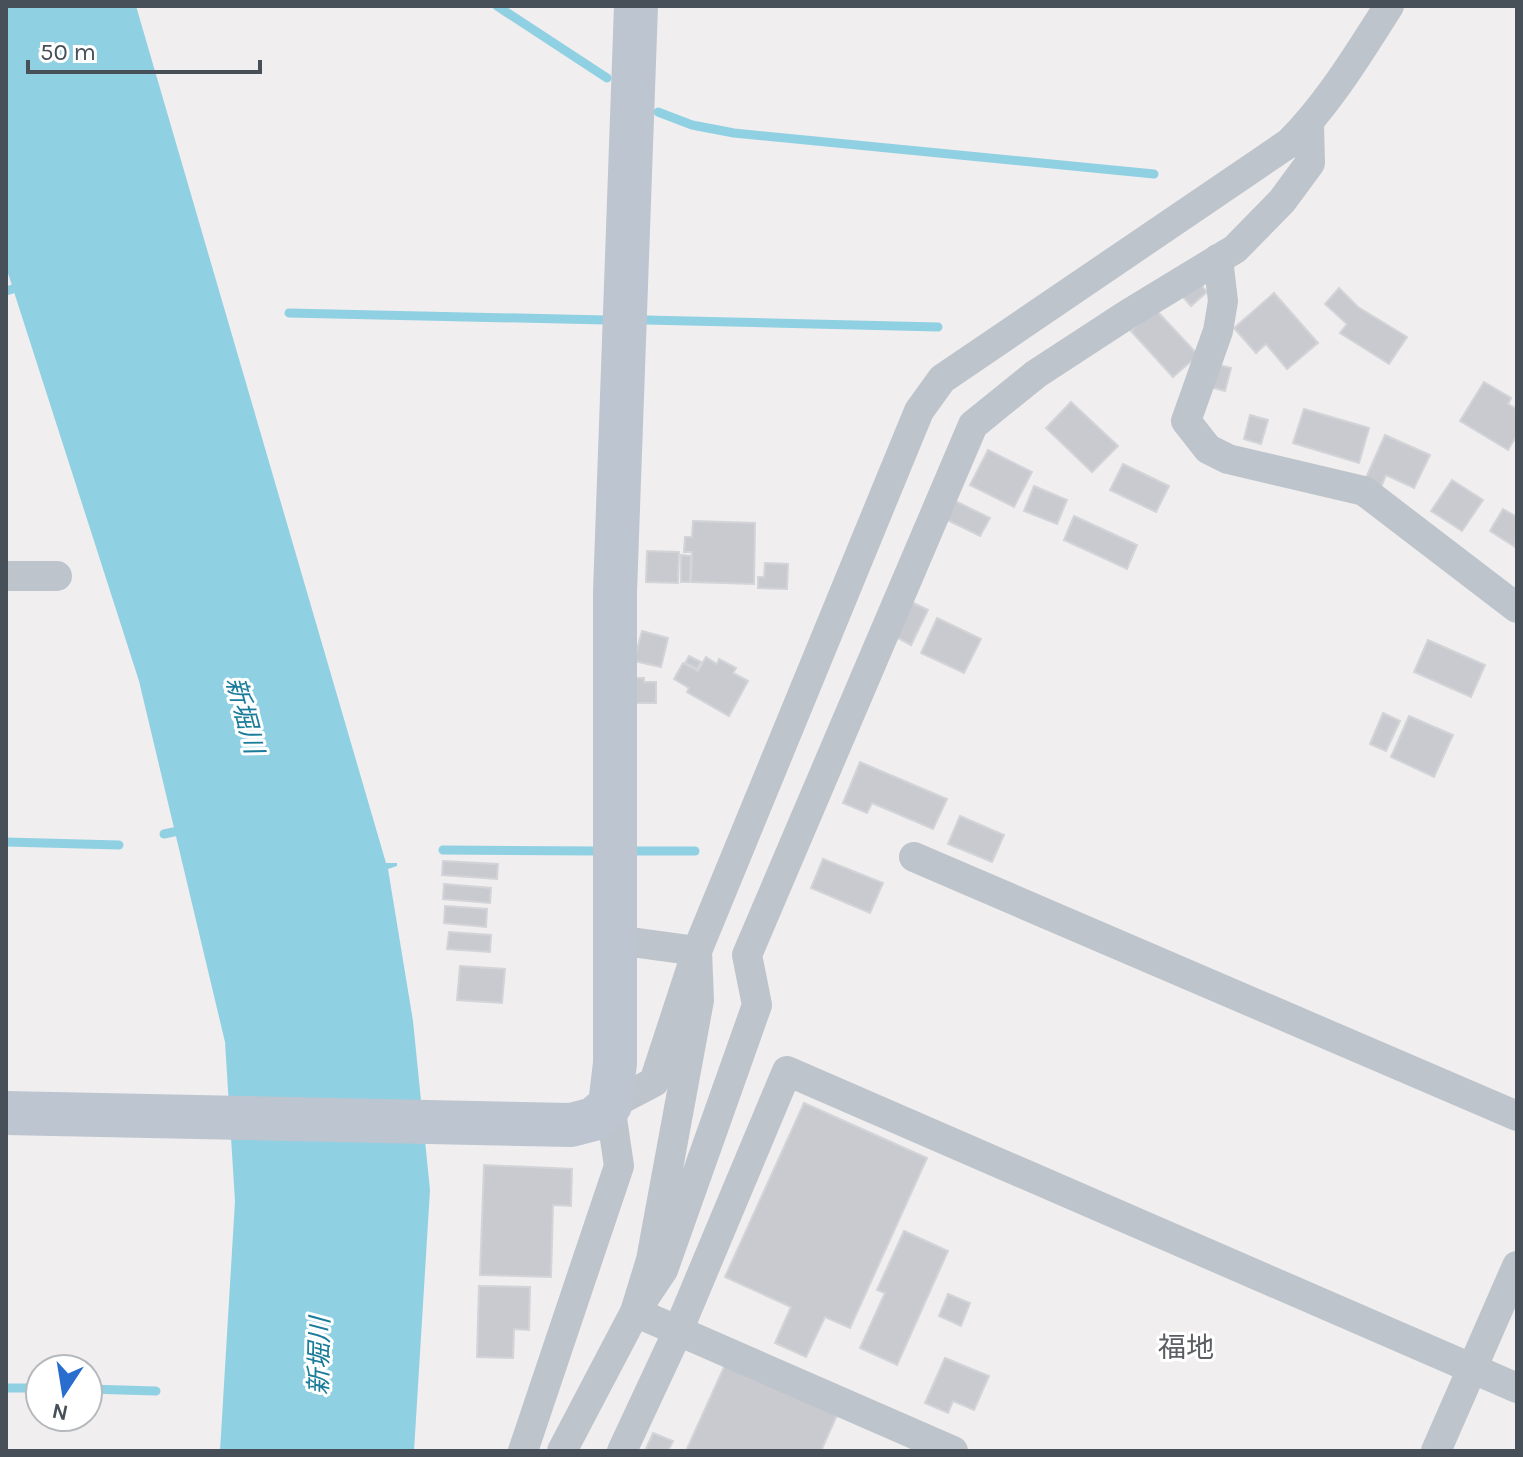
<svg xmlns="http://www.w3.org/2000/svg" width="1523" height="1457" font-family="Karla,'Noto Sans JP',sans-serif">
<rect width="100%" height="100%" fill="#f0eeee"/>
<!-- water -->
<path fill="#90d0e3" d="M6 6H136L386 863H397V866L388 869 413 1021 430 1190 414 1451H220L235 1201 225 1042 139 681 6 267Z"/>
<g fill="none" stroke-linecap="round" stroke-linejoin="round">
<!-- stream -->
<g stroke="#90d0e3" stroke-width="9">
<path d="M497 6 607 78"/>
<path d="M658 112 692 125 734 133 1154 174"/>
<path d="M6 291 26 285"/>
<path d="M289 313 606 320"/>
<path d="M646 320 938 327"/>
<path d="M164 834 188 829"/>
<path d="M6 842 119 845"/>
<path d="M443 850 594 851"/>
<path d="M635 851H695"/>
<path d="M6 1388H40"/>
<path d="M88 1389 156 1391"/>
</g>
</g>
<!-- building -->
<g fill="#c8cad0" stroke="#d2d4d8" stroke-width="2">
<path d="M1192 275 1207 292 1191 306 1176 289Z"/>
<path d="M1339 288 1358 307 1407 337 1389 364 1340 333 1347 324 1325 304Z"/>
<path d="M1274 293 1318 343 1287 369 1266 344 1256 353 1234 328Z"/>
<path d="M1155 309 1198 355 1173 377 1131 331Z"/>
<path d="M1215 364 1231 368 1225 391 1210 387Z"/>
<path d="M1484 382 1511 398 1508 404 1517 409V435L1508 450 1460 421Z"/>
<path d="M1071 402 1118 446 1092 472 1046 428Z"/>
<path d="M1304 409 1369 428 1359 463 1293 443Z"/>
<path d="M1250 415 1268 420 1261 444 1244 439Z"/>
<path d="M1385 435 1430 455 1414 488 1386 475 1381 487 1365 480Z"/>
<path d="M988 450 1032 472 1014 507 970 485Z"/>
<path d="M1123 464 1169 486 1156 512 1110 490Z"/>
<path d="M1452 480 1483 500 1462 531 1431 511Z"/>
<path d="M1034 486 1067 500 1057 524 1024 511Z"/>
<path d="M951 499 990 518 980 536 941 517Z"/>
<path d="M1503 509 1517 517 1515 547 1490 531Z"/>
<path d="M1074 516 1137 545 1127 569 1064 540Z"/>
<path d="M693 521 755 523 754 584 691 582 692 552H684L685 537H692Z"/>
<path d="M647 551 679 552 678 583 646 582Z"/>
<path d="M681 555 691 556 690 582H681Z"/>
<path d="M765 563 788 564 787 589 758 588V577H764Z"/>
<path d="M905 599 928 610 911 645 889 633Z"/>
<path d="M937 618 981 639 964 673 921 653Z"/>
<path d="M642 631 668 638 661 667 634 661Z"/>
<path d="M1428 640 1485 665 1471 697 1414 672Z"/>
<path d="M689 656 701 662 697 669 685 663Z"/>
<path d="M706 657 717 664 719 659 736 668 733 673 748 681 729 716 687 692 689 688 674 679 683 663 698 671Z"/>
<path d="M634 678H644V682H656V703H635Z"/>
<path d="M1383 713 1400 721 1386 751 1370 744Z"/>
<path d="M1409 716 1453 735 1434 777 1391 757Z"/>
<path d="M860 762 947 799 933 829 872 803 867 813 843 803Z"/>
<path d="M960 816 1004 835 992 862 948 844Z"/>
<path d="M823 859 883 883 870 913 811 888Z"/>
<path d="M443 861 498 864 497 879 442 875Z"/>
<path d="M444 884 491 888 490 903 443 899Z"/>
<path d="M445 906 487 909 486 927 444 923Z"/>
<path d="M449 932 491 935 490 952 447 949Z"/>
<path d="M460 966 505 969 502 1003 457 1000Z"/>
<path d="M804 1103 927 1158 850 1328 825 1317 806 1357 775 1343 791 1307 725 1277Z"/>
<path d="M484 1165 572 1169 571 1206 553 1205 551 1277 480 1275Z"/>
<path d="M904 1231 948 1251 897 1365 860 1348 885 1293 877 1290Z"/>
<path d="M479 1286 530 1287 529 1330 514 1329 513 1358 477 1357Z"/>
<path d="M948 1294 970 1303 961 1326 939 1316Z"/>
<path d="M945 1358 989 1376 974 1410 953 1401 948 1413 925 1403Z"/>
<path d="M725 1365 837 1415 821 1451H686Z"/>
<path d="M653 1433 673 1441 668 1451H645Z"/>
</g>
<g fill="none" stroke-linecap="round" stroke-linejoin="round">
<!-- street -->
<g stroke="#bdc4cb" stroke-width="30">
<path d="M1218 259 1223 301 1218 331 1186 421 1208 449 1228 459 1364 491 1517 608"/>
<path d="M6 576H57"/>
<path d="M914 857 1517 1116"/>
<path d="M523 1451 619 1166 610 1105 654 1082 697 951 919 411 942 379 1289 143C1329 103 1359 53 1389 6"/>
<path d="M562 1451 635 1312 651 1260 699 1000 697 951 616 940"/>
<path d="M622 1451 678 1331 787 1071 1517 1388"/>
<path d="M953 1451 635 1312 663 1270 757 1005 747 955 973 425 1036 374 1128 314 1235 249 1282 201 1310 163 1309 123"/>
<path d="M1436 1451 1517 1266"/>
</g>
<!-- secondary -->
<path stroke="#bdc5d0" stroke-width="44" d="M6 1113 571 1125 594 1119 610 1105 615 1063V592L636 6"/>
</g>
<g text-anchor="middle" stroke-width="6" stroke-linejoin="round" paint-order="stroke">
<!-- water labels -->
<g font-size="26" font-style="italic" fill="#197c9a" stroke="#fff">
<text transform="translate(245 715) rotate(75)" y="9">新堀川</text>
<text transform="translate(319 1356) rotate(-89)" y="9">新堀川</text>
</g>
<!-- quarter labels -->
<g font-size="28" fill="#5b5e62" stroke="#fff">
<text x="1186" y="1357">福地</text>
</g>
</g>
<!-- border -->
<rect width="1523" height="1457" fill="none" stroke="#475059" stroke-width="16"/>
<!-- north arrow -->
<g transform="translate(64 1393) rotate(192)"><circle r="38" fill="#ffffff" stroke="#b5b9bd" stroke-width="2"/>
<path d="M0-6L14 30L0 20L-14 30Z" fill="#296ece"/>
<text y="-12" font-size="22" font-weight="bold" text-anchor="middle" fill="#475059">N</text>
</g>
<!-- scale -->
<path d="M28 60v12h232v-12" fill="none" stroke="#475059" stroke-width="4"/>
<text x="40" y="60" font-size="24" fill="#475059" stroke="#ffffff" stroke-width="6" paint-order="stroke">50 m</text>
</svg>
